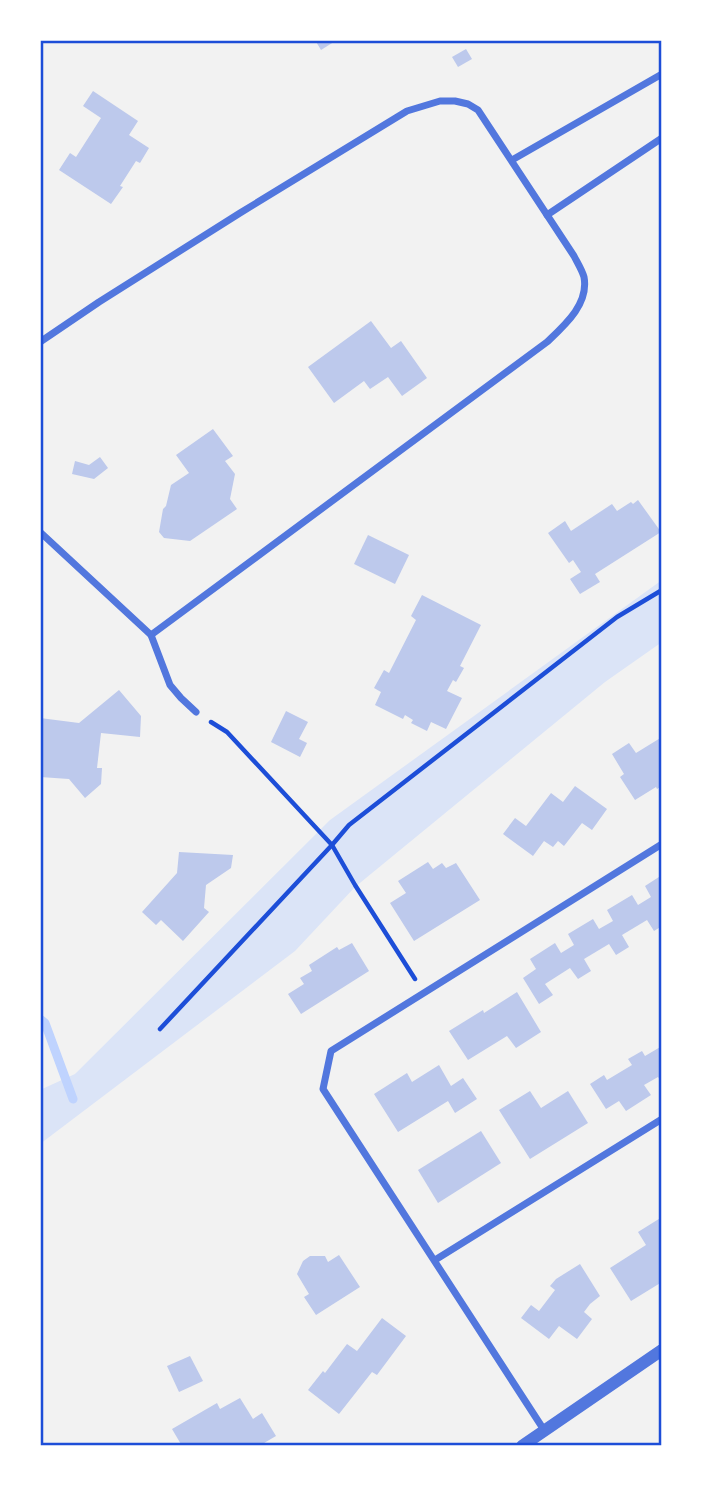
<svg xmlns="http://www.w3.org/2000/svg" width="702" height="1486" font-family="'Noto Serif',serif">
<rect width="100%" height="100%" fill="#f2f2f2"/>
<!-- green -->
<path fill="#dbe4f7" d="M662 580V642L605 682 355 887 295 951 40 1144V1090L75 1074 330 820Z"/>
<g fill="none" stroke-linecap="round" stroke-linejoin="round">
<!-- stream -->
<path stroke="#bfd3fe" stroke-width="9" d="M40 1019 45 1023 73 1099"/>
</g>
<!-- building -->
<g fill="#bdc9ec">
<path d="M315 40H337L321 50Z"/>
<path d="M466 49 472 59 458 67 452 57Z"/>
<path d="M93 91 138 121 129 135 149 148 140 163 136 161 120 186 123 187 111 204 59 170 70 153 76 157 101 118 83 106Z"/>
<path d="M371 321 391 348 401 341 427 378 402 396 388 377 370 389 364 381 334 403 308 367Z"/>
<path d="M213 429 233 456 225 461 235 474 230 499 237 509 190 541 164 538 159 532 163 509 166 506 171 485 189 473 176 455Z"/>
<path d="M100 457 108 468 94 479 72 474 75 461 89 465Z"/>
<path d="M638 500 661 532 595 574 600 582 580 594 570 579 581 572 573 560 569 563 548 533 565 521 571 531 612 504 617 511 631 502 633 504Z"/>
<path d="M368 535 409 555 395 584 354 564Z"/>
<path d="M422 595 481 625 460 666 464 668 456 682 453 680 447 691 462 698 446 729 431 722 427 731 411 723 413 720 405 715 403 719 375 705 381 692 374 688 384 670 389 673 416 620 411 616Z"/>
<path d="M119 690 141 716 140 737 101 733 97 768H102L101 784 85 798 69 779 40 777V718L79 723Z"/>
<path d="M286 711 308 722 299 739 307 743 300 757 271 742Z"/>
<path d="M662 737V786L657 789 656 787 635 800 620 777 624 774 612 754 629 743 636 753Z"/>
<path d="M575 786 607 809 592 830 582 823 564 846 558 841 553 847 544 841 533 856 503 834 515 818 526 826 551 793 563 802Z"/>
<path d="M179 852 233 855 231 868 206 885 204 908 209 912 183 941 161 920 156 925 142 912 177 873Z"/>
<path d="M428 862 433 869 442 863 446 868 456 863 480 900 414 941 390 903 406 893 398 881Z"/>
<path d="M662 875V910L660 911 662 926 654 931 647 920 622 935 629 947 616 955 609 944 584 959 591 971 578 979 570 968 545 984 553 995 539 1004 523 978 536 969 530 959 555 943 561 953 574 945 568 934 593 919 599 929 613 921 607 910 632 895 638 905 651 897 645 886Z"/>
<path d="M352 943 369 971 301 1014 288 994 304 984 300 978 312 971 309 965 337 947 339 950Z"/>
<path d="M517 992 541 1032 516 1048 507 1036 468 1060 449 1031 483 1010 484 1013Z"/>
<path d="M662 1046V1083L658 1077 644 1085 651 1095 626 1111 619 1101 606 1109 590 1084 604 1075 607 1080 632 1065 628 1059 642 1051 645 1056Z"/>
<path d="M439 1065 451 1086 463 1078 477 1099 455 1113 448 1101 398 1132 374 1094 407 1073 412 1082Z"/>
<path d="M530 1091 541 1108 568 1091 588 1123 530 1159 499 1110Z"/>
<path d="M481 1131 501 1163 438 1203 418 1170Z"/>
<path d="M662 1217V1282L631 1301 610 1268 646 1245 638 1232Z"/>
<path d="M339 1255 360 1287 316 1315 304 1297 309 1294 297 1274 303 1261 310 1256H325L328 1262Z"/>
<path d="M580 1264 600 1296 590 1304 584 1312 592 1319 577 1339 559 1326 549 1339 521 1318 531 1305 539 1311 555 1290 550 1286 556 1279Z"/>
<path d="M382 1318 406 1336 377 1375 372 1372 339 1414 308 1390 323 1371 325 1373 347 1344 357 1351Z"/>
<path d="M190 1356 203 1381 179 1392 167 1366Z"/>
<path d="M240 1398 253 1419 262 1413 276 1436 259 1446H182L172 1429 217 1403 220 1409Z"/>
</g>
<g fill="none" stroke-linecap="round" stroke-linejoin="round">
<!-- path -->
<g stroke="#1d4ed8" stroke-width="4.5">
<path d="M211 722 227 732 332 845 355 885 415 979"/>
<path d="M160 1029 332 845 349 825 617 617 662 590"/>
</g>
<!-- minor -->
<g stroke="#5277de" stroke-width="7">
<path d="M512 160 662 74"/>
<path d="M547 215 662 138"/>
<path d="M40 342 99 302 240 213 407 111 440 101H455L468 104 478 110 574 256C577 262 582 270 584 277 589 304 565 325 547 342L151 635"/>
<path d="M40 532 151 635 170 685 181 698 196 712"/>
<path d="M435 1260 662 1119"/>
<path d="M544 1430 323 1089 331 1051 662 844"/>
</g>
<!-- tertiary -->
<path stroke="#5277de" stroke-width="12" d="M522 1446 662 1350"/>
</g>
<!-- border -->
<rect width="702" height="1486" fill="none" stroke="#ffffff" stroke-width="84"/>
<rect x="42" y="42" width="618" height="1402" fill="none" stroke="#1d4ed8" stroke-width="2.5"/>
</svg>
